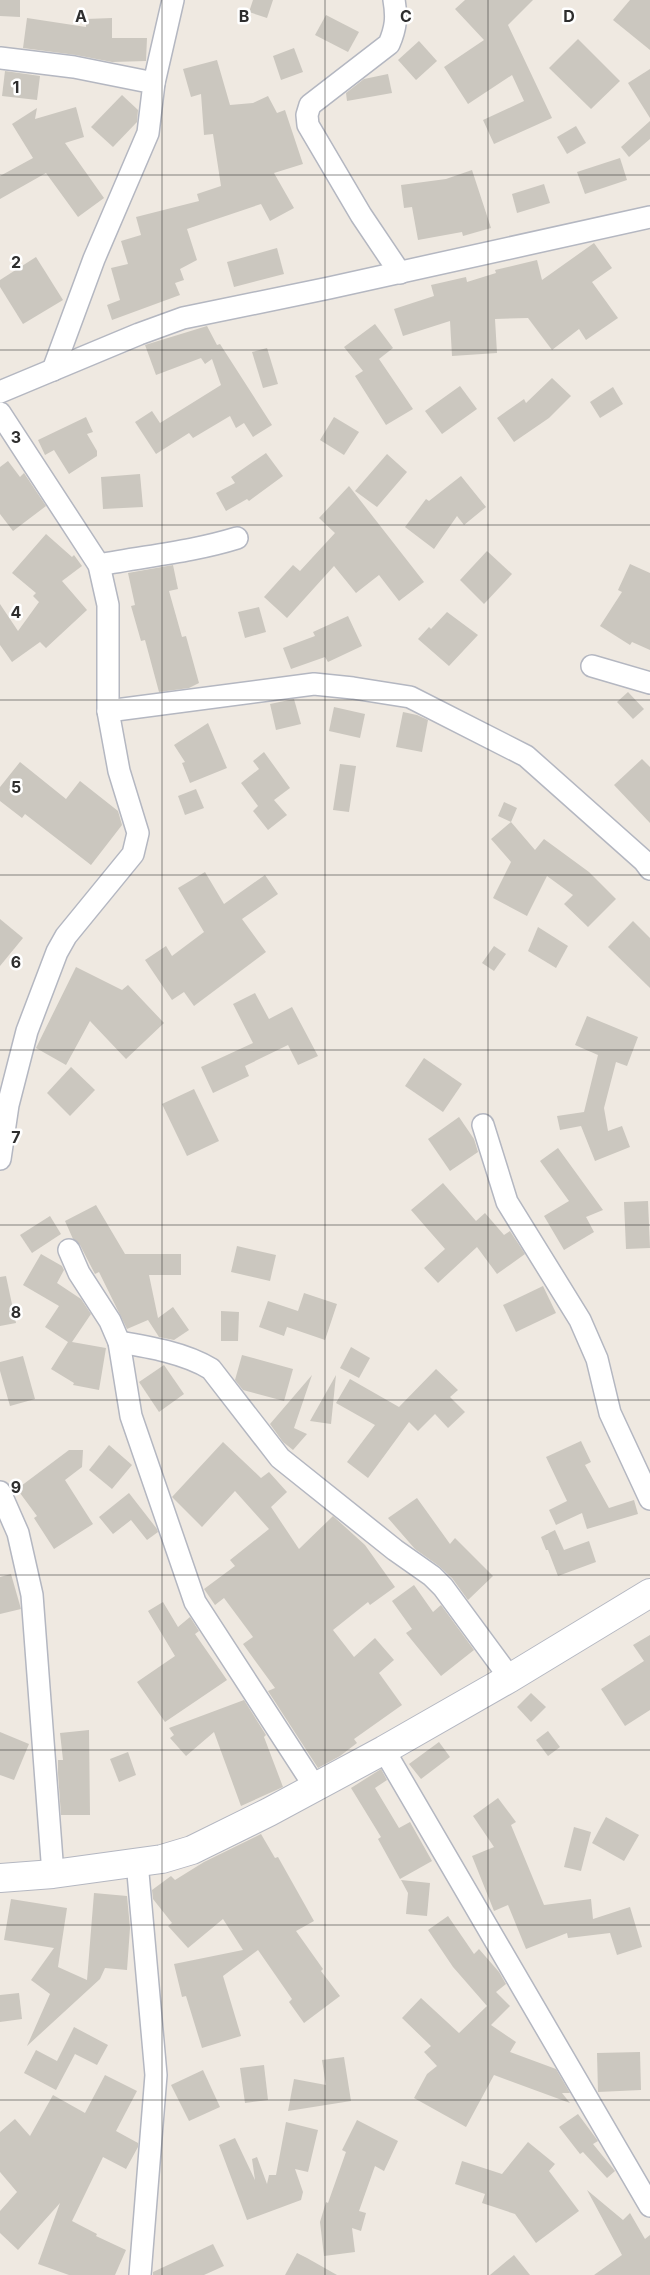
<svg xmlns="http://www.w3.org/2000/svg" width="650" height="2275" font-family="Inter,sans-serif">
<rect width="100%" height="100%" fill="#efe9e1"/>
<!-- building -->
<g fill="#cbc7bf">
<path d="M0 0H20V17L0 16Z"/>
<path d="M253 0H273L267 18 249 12Z"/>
<path d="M465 0H533L508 25 552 118 494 144 483 120 524 101 512 75 468 104 444 67 484 40 455 9Z"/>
<path d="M630 0H650V50L613 20Z"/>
<path d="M326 15 359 32 348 52 315 35Z"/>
<path d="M27 18 86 27V19L112 18V38H147L146 61 112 62 76 55 23 48Z"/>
<path d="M578 39 620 81 591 109 549 68Z"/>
<path d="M419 41 437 61 416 80 398 60Z"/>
<path d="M294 48 303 72 281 80 273 56Z"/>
<path d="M217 60 230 105 253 103 268 96 277 113 285 110 303 164 274 173 294 208 270 221 261 204 187 229 197 260 180 269 184 280 175 283 180 295 112 320 107 305 120 300 111 268 128 264 121 241 141 235 136 217 199 201 197 194 221 186 213 134 204 135 201 94 191 97 183 69Z"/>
<path d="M650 69V118L628 83Z"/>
<path d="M5 71 40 76 37 100 2 96Z"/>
<path d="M388 74 392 93 347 101 346 93 364 79Z"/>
<path d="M122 95 138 110 137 122 113 147 91 127Z"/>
<path d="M76 107 84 137 65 143 104 198 78 217 46 173 0 199V176L33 158 12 124 37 108 35 119Z"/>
<path d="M650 121V139L629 157 621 147Z"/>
<path d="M576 126 586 143 567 154 557 137Z"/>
<path d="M620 158 627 180 585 194 577 172Z"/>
<path d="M472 170 491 228 463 236 462 232 418 240 412 207 404 208 401 185 446 179Z"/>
<path d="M544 184 550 203 517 213 512 194Z"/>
<path d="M594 243 612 268 592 282 618 318 586 340 579 329 552 350 528 318 495 319 497 353 452 356 450 321 403 336 394 309 434 296 431 285 466 277 467 282 496 273 495 270 537 260 542 280Z"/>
<path d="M277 248 284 274 234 287 227 262Z"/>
<path d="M36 257 63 300 23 324 0 287V280Z"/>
<path d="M375 324 393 348 379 359 413 409 386 425 355 376 363 371 344 347Z"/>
<path d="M207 326 217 345 220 344 272 425 253 437 244 423 236 428 230 416 193 438 189 433 156 454 135 422 152 411 160 423 221 385 212 359 205 364 201 358 156 375 145 345Z"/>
<path d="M267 348 278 384 263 388 252 352Z"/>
<path d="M552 378 571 396 549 418 514 442 497 418 524 399 526 403Z"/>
<path d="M460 386 477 409 442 434 425 411Z"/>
<path d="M613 387 623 404 600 418 590 402Z"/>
<path d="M86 417 93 432 87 434 97 451V456L69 474 54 450 45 455 38 440Z"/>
<path d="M334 417 359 432 344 455 320 440Z"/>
<path d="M266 453 283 476 249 501 247 499 226 511 216 493 235 483 231 477Z"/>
<path d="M387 454 407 472 377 507 355 491Z"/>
<path d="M8 461 20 477 24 473 46 506 13 531 0 514V467Z"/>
<path d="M140 474 143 507 103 509 101 477Z"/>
<path d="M461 476 486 507 464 525 457 516 434 549 405 527 426 499 429 501Z"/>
<path d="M349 486 424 582 399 601 379 575 356 593 334 566 287 618 264 597 293 565 300 571 335 533 319 518Z"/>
<path d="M46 534 72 557 74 555 82 566 62 581 87 610 46 648 40 642 12 662 0 645V604L18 631 39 602 33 596 36 593 12 573Z"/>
<path d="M487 551 512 574 484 604 460 580Z"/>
<path d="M630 564 650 573V650L632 642 630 645 600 626 622 592 618 590Z"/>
<path d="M173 565 178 589 169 591 182 637 186 636 199 683 189 688 159 692 145 640 141 641 131 606 135 605 128 573Z"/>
<path d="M259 607 266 632 245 638 238 612Z"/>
<path d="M447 612 478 635 449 666 418 639 429 627 431 629Z"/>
<path d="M348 616 362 646 328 662 325 657 291 669 283 648 315 636 313 632Z"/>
<path d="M628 692 644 709 633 719 617 702Z"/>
<path d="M294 699 301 724 276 730 270 704Z"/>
<path d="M334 707 365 714 360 738 329 731Z"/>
<path d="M403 712 417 715 428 720 422 752 396 747Z"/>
<path d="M208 723 227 768 190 783 182 763 185 762 174 745Z"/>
<path d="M264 752 290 788 274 800 287 815 268 830 253 811 258 806 241 783 259 769 253 761Z"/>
<path d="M642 759 650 767V823L614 785Z"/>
<path d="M20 762 66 799 80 781 118 811 122 825 91 865 25 814 22 818 0 801V787Z"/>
<path d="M340 764 356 766 349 812 333 810Z"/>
<path d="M196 789 204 808 185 815 178 796Z"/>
<path d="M504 802 517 808 511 822 535 850 544 839 589 872 616 899 588 927 564 904 573 895 547 876 527 916 493 898 511 862 491 839 511 822 498 816Z"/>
<path d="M205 872 224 904 265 875 278 894 242 919 266 952 194 1006 184 992 172 1000 145 960 166 946 172 956 204 932 178 888Z"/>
<path d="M0 919 23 938 0 966Z"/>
<path d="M633 921 650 938V988L608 947Z"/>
<path d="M538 927 568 946 556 968 528 951Z"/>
<path d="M494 946 506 954 494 971 482 963Z"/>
<path d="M76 967 122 990 128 985 164 1023 126 1059 90 1021 66 1065 36 1048Z"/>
<path d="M255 993 269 1019 292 1007 318 1056 298 1065 288 1045 245 1066 249 1076 213 1093 201 1067 253 1043 233 1004Z"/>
<path d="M587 1016 638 1037 627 1066 616 1062 604 1108 608 1131 622 1126 630 1147 595 1161 581 1126 560 1130 557 1116 584 1112 598 1055 575 1045Z"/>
<path d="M424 1058 462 1084 443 1112 405 1086Z"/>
<path d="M71 1067 95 1090 70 1116 47 1093Z"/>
<path d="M194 1089 219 1141 187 1156 162 1104Z"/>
<path d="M459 1117 474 1139 478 1152 450 1171 428 1139Z"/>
<path d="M558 1148 603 1210 586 1217 594 1232 564 1250 544 1216 569 1201 540 1161Z"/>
<path d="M443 1183 476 1221 485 1213 504 1235 510 1231 525 1254 497 1274 477 1247 438 1283 424 1268 445 1249 411 1210Z"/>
<path d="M648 1201 650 1248 626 1249 624 1202Z"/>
<path d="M96 1205 125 1254H181V1275H149L158 1318 173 1307 189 1330 174 1340 159 1337 148 1320 127 1329 99 1272 95 1274 80 1245 73 1239 65 1221Z"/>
<path d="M50 1216 61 1234 32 1253 20 1235Z"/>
<path d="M237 1246 276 1255 270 1281 231 1272Z"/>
<path d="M41 1254 62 1266 64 1270 57 1283 81 1299 91 1314 72 1342 106 1348 99 1390 73 1385 74 1383 51 1369 68 1342 45 1327 59 1306 23 1285Z"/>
<path d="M6 1276 16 1323 0 1326V1277Z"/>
<path d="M543 1286 556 1313 516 1332 503 1305Z"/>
<path d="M304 1293 337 1304 325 1340 287 1327 284 1336 259 1327 268 1301 298 1311Z"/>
<path d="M221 1311 239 1312 238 1341H221Z"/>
<path d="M351 1347 370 1358 359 1378 340 1368Z"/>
<path d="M242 1355 293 1369 284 1401 243 1390 235 1380Z"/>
<path d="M23 1356 35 1399 10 1406 0 1371V1362Z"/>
<path d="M164 1365 184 1394 159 1412 139 1382Z"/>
<path d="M436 1369 458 1390 450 1397 465 1412 448 1428 435 1414 418 1431 409 1422 368 1478 347 1462 375 1425 336 1403 350 1379 399 1407Z"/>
<path d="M312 1375 294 1428 307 1434 293 1450 283 1442 270 1424Z"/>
<path d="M336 1375 331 1424 310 1421Z"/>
<path d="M581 1441 591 1462 585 1465 609 1508 634 1500 638 1514 587 1529 582 1513 556 1525 549 1510 567 1501 546 1457Z"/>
<path d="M223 1442 261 1478 269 1472 287 1492 271 1507 299 1549 333 1516 365 1545 395 1587 370 1605 368 1602 333 1630 354 1657 375 1638 394 1660 379 1673 402 1705 354 1739 357 1743 340 1756 318 1768 268 1691 275 1688 243 1644 253 1637 224 1598 215 1605 204 1589 235 1566 230 1560 269 1529 235 1491 202 1527 172 1497Z"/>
<path d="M109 1445 132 1465 112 1489 89 1470Z"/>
<path d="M69 1450H83L82 1467 65 1480 93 1524 54 1549 34 1518 37 1516 17 1489Z"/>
<path d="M129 1493 157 1529 158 1532 147 1540 131 1520 113 1534 99 1517Z"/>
<path d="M417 1498 450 1544 455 1538 493 1576 468 1600 452 1578 439 1566 415 1549 388 1518Z"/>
<path d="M555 1530 564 1550 589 1541 596 1562 558 1576 548 1550H546L541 1537Z"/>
<path d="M11 1574 21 1609 0 1614V1577Z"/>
<path d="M414 1585 433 1612 441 1605 474 1650 441 1676 406 1633 412 1629 392 1601Z"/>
<path d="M163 1602 178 1627 190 1617 199 1631 195 1634 227 1680 165 1722 137 1682 175 1656 148 1611Z"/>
<path d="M650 1635V1710L625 1726 601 1689 644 1661 633 1645Z"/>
<path d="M531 1693 546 1707 531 1722 517 1707Z"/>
<path d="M244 1700 266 1735 264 1737 283 1787 241 1806 214 1732 186 1756 170 1738 174 1735 169 1728Z"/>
<path d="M89 1730 90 1815H61L58 1773V1760H63L60 1733Z"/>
<path d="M548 1731 560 1747 548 1756 536 1740Z"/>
<path d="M0 1732 29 1744 14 1780 0 1775Z"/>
<path d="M439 1742 450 1757 421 1779 409 1764Z"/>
<path d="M128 1752 136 1775 119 1782 110 1759Z"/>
<path d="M381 1769 387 1780 375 1788 399 1828 410 1822 432 1861 400 1879 378 1839 381 1837 351 1788Z"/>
<path d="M498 1798 516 1822 511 1825 544 1905 591 1899 593 1919 630 1907 642 1947 617 1955 610 1933 568 1938 567 1933 526 1949 508 1905 494 1911 472 1856 494 1847 473 1816Z"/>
<path d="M606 1817 639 1835 624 1861 592 1843Z"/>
<path d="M574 1827 591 1832 581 1871 564 1867Z"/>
<path d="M261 1834 275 1858 278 1857 314 1921 296 1931 323 1969 321 1971 340 1996 304 2023 289 2002 292 1999 258 1950 223 1976 241 2036 202 2048 186 1996 182 1997 174 1964 243 1950 223 1919 188 1948 168 1926 172 1923 153 1899 152 1890 171 1876 175 1880 204 1862Z"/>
<path d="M401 1880 430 1883 427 1916 406 1914 408 1893Z"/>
<path d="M94 1893 127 1896 130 1928 127 1970 105 1968 100 1979 27 2046 50 1994 31 1980 54 1948 4 1940 11 1899 67 1908 58 1967 87 1980Z"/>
<path d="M448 1916 474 1954 479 1949 499 1972 506 1984 496 1992 510 2006 491 2025 516 2042 510 2052 556 2069 570 2093H562L570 2103 494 2075 466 2127 414 2098 427 2074 437 2066 424 2052 431 2046 402 2018 421 1998 459 2033 487 2006 453 1967 428 1930Z"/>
<path d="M19 1993 22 2019 0 2022V1995Z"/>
<path d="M74 2027 108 2045 97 2065 75 2054 56 2090 24 2073 36 2050 57 2061Z"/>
<path d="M640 2052 641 2090 598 2092 597 2053Z"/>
<path d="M344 2057 351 2101 288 2111 294 2079 326 2085 322 2060Z"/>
<path d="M264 2065 268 2100 245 2103 240 2068Z"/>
<path d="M203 2070 220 2107 189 2121 171 2085Z"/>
<path d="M105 2075 137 2091 116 2131 138 2143V2147L126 2169 103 2157 72 2221 97 2234 96 2236 126 2250 115 2275H69L38 2264 60 2203 18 2250 0 2233V2211L17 2192 0 2172V2132L15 2119 30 2136 53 2095 85 2113Z"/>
<path d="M578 2114 598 2141 593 2144 615 2171 607 2178 583 2152 580 2154 559 2127Z"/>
<path d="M357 2120 398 2141 384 2171 375 2166 359 2211 366 2213 361 2231 352 2228 355 2252 324 2256 320 2222 326 2202 328 2203 346 2152 342 2150Z"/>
<path d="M286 2122 318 2130 308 2172 295 2169 303 2192 301 2200 247 2220 219 2145 235 2138 255 2180 252 2159 257 2157 267 2184 269 2175H276Z"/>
<path d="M528 2142 555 2164 549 2171 579 2211 536 2243 515 2214 482 2203 485 2194 455 2184 462 2161 502 2174Z"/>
<path d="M587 2190 623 2220 630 2213 645 2239 650 2235V2275H594L622 2255Z"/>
<path d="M213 2244 224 2266 204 2275H153V2272Z"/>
<path d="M297 2253 307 2258 337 2275H285Z"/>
<path d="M514 2255 530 2275H490Z"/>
</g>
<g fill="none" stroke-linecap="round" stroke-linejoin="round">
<!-- minor casing -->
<g stroke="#b4b7c1" stroke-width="24">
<g id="minor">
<path d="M394 0C397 17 396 28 389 44L310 105 307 115 308 125 361 215 400 273"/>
<path d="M0 58 74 67 154 83 148 133 94 259 53 370"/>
<path d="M154 83 173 0"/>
<path d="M0 392 139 334 183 318 329 288 650 217"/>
<path d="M0 413 99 565 108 605V711L119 771 138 833 133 854 66 936 57 952 27 1031 8 1105 0 1159"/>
<path d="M99 565C145 556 192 552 237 538"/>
<path d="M592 666 650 683"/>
<path d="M108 711 314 684 353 688 410 697 526 756 644 861 650 869"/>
<path d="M483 1125 507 1202 580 1320 597 1359 610 1413 650 1499"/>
<path d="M69 1250 79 1273 110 1321 119 1342 131 1416 195 1602 315 1787"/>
<path d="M119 1342C149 1347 185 1353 211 1369L280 1458 395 1550 432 1576 443 1587 510 1678"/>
<path d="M0 1492 18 1533 32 1595 53 1874"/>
<path d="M384 1750 650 2206"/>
<path d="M137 1862 156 2075 140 2275"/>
</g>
</g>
<!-- secondary casing -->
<g stroke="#b4b7c1" stroke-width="30">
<path id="secondary" d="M0 1878 53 1874 162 1859 192 1850 269 1812 384 1750 510 1678 650 1593"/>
</g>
<!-- minor -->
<use href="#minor" stroke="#fff" stroke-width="21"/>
<!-- secondary -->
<use href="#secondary" stroke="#fff" stroke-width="28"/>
</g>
<!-- grid -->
<path fill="none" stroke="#2e2e2e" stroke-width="1" stroke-opacity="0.55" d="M162 0V2275M325 0V2275M488 0V2275M0 175H650M0 350H650M0 525H650M0 700H650M0 875H650M0 1050H650M0 1225H650M0 1400H650M0 1575H650M0 1750H650M0 1925H650M0 2100H650"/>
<g font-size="16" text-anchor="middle" font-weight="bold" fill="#2e2e2e" stroke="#fff" stroke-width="5" stroke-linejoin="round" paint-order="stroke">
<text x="81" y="22">A</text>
<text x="244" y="22">B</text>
<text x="406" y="22">C</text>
<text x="569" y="22">D</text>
<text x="16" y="93">1</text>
<text x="16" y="268">2</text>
<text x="16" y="443">3</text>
<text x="16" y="618">4</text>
<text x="16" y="793">5</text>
<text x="16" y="968">6</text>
<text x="16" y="1143">7</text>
<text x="16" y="1318">8</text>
<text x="16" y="1493">9</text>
</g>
</svg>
